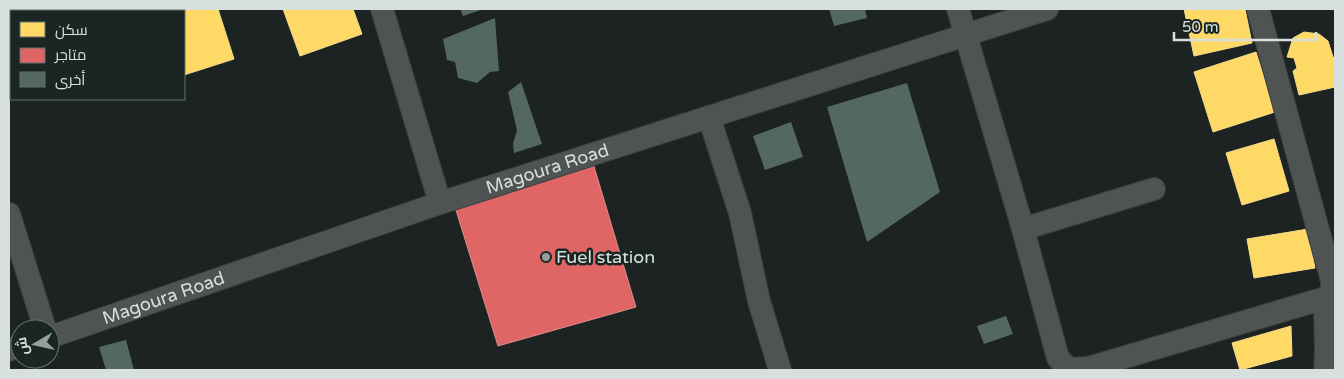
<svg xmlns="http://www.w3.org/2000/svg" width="1344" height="379" font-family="'Varela Round',Cairo,sans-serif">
<rect width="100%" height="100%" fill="#1c2322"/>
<!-- homes -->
<g fill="#ffd966" stroke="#f3db8a">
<path d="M120 9H218L234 59 184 75V11H121Z"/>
<path d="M283 9H353L362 34 300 56Z"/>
<path d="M1184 9H1245L1252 43 1194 56Z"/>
<path d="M1304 32 1319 34 1328 41 1333 57 1335 58V87L1299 95 1293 71 1297 68 1294 58 1287 57 1293 38Z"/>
<path d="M1256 52 1275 112 1213 132 1194 72Z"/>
<path d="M1274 139 1289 191 1242 205 1226 153Z"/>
<path d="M1308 229 1315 268 1254 278 1247 239Z"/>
<path d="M1291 326 1292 356 1240 370 1232 343Z"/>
</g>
<!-- shops -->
<path fill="#e06666" stroke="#de8b8a" d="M593 163 636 307 498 346 455 207Z"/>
<!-- building -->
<g fill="#536763">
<path d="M460 9H484L463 16Z"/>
<path d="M829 9H865L867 18 834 26Z"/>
<path d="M495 18 499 71 490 72 477 83 458 78 455 62 447 60 443 39Z"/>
<path d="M521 82 542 144 514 153 513 144 517 130 508 92Z"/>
<path d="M907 83 940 192 867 242 827 107Z"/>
<path d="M791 122 803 157 765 170 753 136Z"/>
<path d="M1006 316 1013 334 984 344 977 326Z"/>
<path d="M126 340 134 370H106L99 347Z"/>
</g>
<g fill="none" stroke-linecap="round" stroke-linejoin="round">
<!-- minor casing -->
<g stroke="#393e3d" stroke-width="24">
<g id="minor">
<path d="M382 9 440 203"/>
<path d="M958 9 1023 229 1058 358 1069 369 1088 368 1332 296"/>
<path d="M1258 9 1332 281V296L1325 311 1326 352 1325 370"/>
<path d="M9 11 17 9"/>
<path d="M709 117 740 213 759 301 780 370"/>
<path d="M9 214 45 329"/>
<path d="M1023 229 1154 189"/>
<path id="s1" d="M50 337 440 203 1047 9"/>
<path d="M9 350 20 346"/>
</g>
</g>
<!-- minor -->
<use href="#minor" stroke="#4f5352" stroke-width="22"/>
</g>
<!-- markers -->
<circle fill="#969e9c" stroke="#192623" stroke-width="2" cx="546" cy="257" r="5"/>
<g text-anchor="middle" stroke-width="5" stroke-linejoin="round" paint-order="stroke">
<!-- street labels -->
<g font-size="18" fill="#d8e0de" stroke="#192623">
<text dy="6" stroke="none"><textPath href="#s1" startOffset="525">Magoura Road</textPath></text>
<text dy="6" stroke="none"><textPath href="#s1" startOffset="120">Magoura Road</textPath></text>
</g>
<!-- poi labels -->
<g font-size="18" fill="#d8e0de" stroke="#192623" text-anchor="start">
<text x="556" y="263">Fuel station</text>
</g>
</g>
<!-- border -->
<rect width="1344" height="379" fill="none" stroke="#d8e0de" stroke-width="20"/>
<!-- legend -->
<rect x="10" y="10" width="175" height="90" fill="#192623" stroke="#65706e"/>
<rect x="20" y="22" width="25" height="15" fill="#ffd966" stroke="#65706e"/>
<text x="55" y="35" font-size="15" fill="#d8e0de">سكن</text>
<rect x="20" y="48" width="25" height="15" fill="#e06666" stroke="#65706e"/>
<text x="55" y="60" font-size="15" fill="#d8e0de">متاجر</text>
<rect x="20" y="72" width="25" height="15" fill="#536763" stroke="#65706e"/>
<text x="55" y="85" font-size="15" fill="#d8e0de">أخرى</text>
<!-- north arrow -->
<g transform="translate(35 344) rotate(261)"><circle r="24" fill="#192623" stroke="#65706e"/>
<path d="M0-4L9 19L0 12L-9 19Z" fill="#969e9c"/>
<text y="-8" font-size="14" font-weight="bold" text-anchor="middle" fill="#d8e0de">ش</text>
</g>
<!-- scale -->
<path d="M1174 32v8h142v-8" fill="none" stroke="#d8e0de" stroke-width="2.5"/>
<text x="1182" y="32" font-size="15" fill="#d8e0de" stroke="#192623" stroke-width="4" paint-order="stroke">50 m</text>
</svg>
